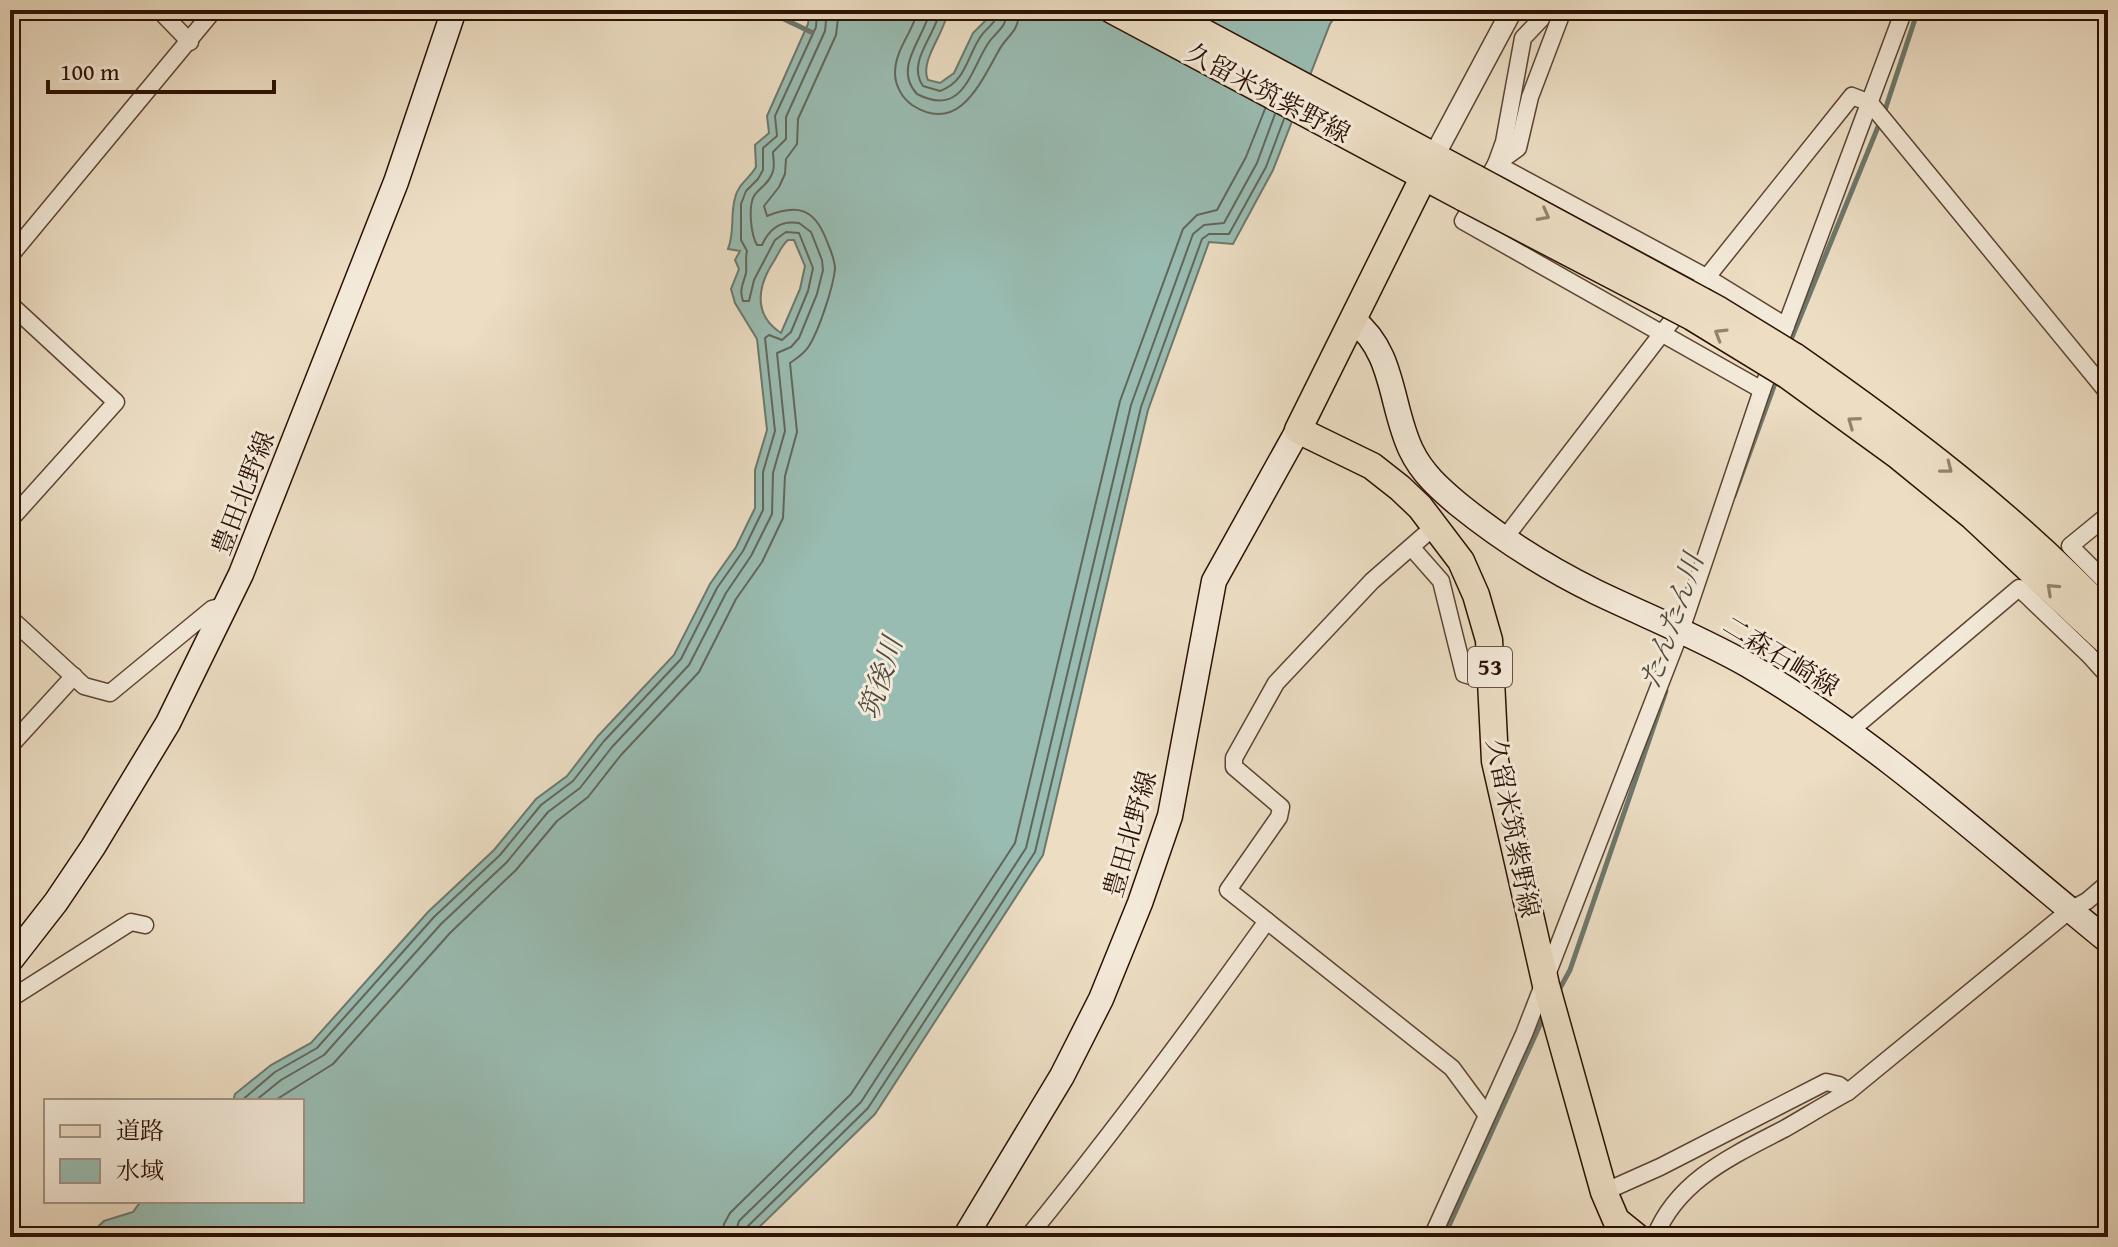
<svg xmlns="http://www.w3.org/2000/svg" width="2118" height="1247" font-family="'Gentium Book Plus','Noto Serif JP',serif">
<rect width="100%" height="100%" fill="#ecddc3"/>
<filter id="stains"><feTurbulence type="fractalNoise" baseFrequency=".0025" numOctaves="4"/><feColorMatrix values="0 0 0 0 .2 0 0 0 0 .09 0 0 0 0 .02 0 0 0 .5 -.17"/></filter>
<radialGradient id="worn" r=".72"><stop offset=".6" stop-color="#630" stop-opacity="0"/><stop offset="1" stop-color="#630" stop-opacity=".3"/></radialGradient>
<!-- water -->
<path fill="#99bcb2" stroke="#6d786c" stroke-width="2" fill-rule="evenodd" d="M810 10H948C946 32 919 60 928 80L940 83 954 73 973 33 989 17 990 10H1340L1330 24 1273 170 1233 244 1209 242 1148 410 1043 855 875 1114 749 1237H87L104 1221 133 1212 141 1201H302V1101H233L235 1094 271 1065 311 1043 428 912 494 850 536 799 567 776 598 736 674 655 710 584 736 547 755 508V470L767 430 757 339 735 303 731 289 739 269 735 260 740 251 728 249C735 232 730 216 735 198 738 184 749 179 756 167L755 145 769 133 767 116 808 24ZM788 240H794L805 266 800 289 781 333C752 314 758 285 774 261 779 253 781 246 788 240Z"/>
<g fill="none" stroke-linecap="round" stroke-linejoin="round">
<!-- shore -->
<g stroke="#62665a" stroke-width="2">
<path d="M918 10C913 32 895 49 895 73 895 85 902 98 912 105 958 135 980 84 998 52 1007 34 1019 34 1019 10"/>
<path d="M930 10C925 38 892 67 917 94 964 118 970 70 989 42 998 30 1007 27 1007 10"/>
<path d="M940 10C936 35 906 62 923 86L940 91C966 82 967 56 981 36 988 26 997 24 997 10"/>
<path d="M241 1101 275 1072 317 1048 434 917 500 855 541 805 573 781 604 741 681 659 717 588 743 551 763 510V472L775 431 765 338 769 335 782 340 791 332 808 291 813 268 799 233 786 232 775 240 754 280 749 301H743C739 289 743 285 746 273 747 265 745 259 747 251L741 240V204L746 191 758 179 763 170V148L777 136 775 116 816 27 817 10"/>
<path d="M255 1101 281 1080 324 1055 441 924 507 862 548 812 580 788 612 747 689 665 726 593 751 556 772 514 773 473 785 431 777 353 791 347 799 338 817 294 823 270 822 260 811 232 799 223C781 220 769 229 762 245H757C751 235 748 207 754 196 760 187 770 183 773 171 775 165 773 158 773 152L786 139V117L825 31 827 10"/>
<path d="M274 1101 333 1064 450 933 516 870 557 821 588 797 621 755 699 672 736 599 762 562 783 518 785 476 797 432 790 363C797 358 804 354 809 346 819 330 833 288 835 269 835 259 830 249 826 239 814 208 797 204 767 216L764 206 779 187 785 174 786 159 797 144 798 119 836 35 839 10"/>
<path d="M722 1237 724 1224 730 1213 851 1094 1015 843 1120 401 1183 229 1197 215 1217 210 1246 157 1265 109"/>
<path d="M734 1237 739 1221 861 1102 1026 848 1131 405 1193 234 1204 225 1224 223 1257 163 1275 114"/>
<path d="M744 1237 746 1228 868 1108 1035 852 1141 407 1202 239 1209 234H1229L1266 167 1284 119"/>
</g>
<!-- stream -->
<g stroke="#6d786c" stroke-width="5">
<path d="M765 10 811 32"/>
<path d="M1884 113 1918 10"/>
<path d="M1790 342 1880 122"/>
<path d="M1734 496 1777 378"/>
<path d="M1559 990 1570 970 1666 691"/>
<path d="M1444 1237 1544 1016"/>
</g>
<!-- minor casing -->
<g stroke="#5c4433" stroke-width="19">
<g id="minor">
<path d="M159 10 190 42"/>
<path d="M1544 10 1541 19 1523 38 1504 142 1496 164 1463 221 1762 390"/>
<path d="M1563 10 1530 97 1518 148 1496 164 1708 278 1786 326"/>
<path d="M10 256 214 10"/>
<path d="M10 304 116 402 10 520"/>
<path d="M2108 515 2070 546 2108 584"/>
<path d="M1428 532 1372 581 1276 683 1234 758V767L1281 807 1279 817 1228 890 1452 1068 1486 1114"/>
<path d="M1504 539 1663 332 1852 96 1870 103 2108 393"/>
<path d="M1412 548 1441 581 1464 674 1490 682"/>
<path d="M10 618 84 686 110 693 212 609 227 605"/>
<path d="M1850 731 2019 588 2089 655 2108 676"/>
<path d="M10 746 74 676"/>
<path d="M10 999 131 922 145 925"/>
<path d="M1604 1192 1660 1167 1826 1082 1839 1085 1848 1092 2070 910 2087 901 2108 883"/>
<path d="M1028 1237C1112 1134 1190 1029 1267 921"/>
<path d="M1432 1237 1524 1034 1681 630 1762 390 1904 10"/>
<path d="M1655 1237C1677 1180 1734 1155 1784 1129 1805 1117 1826 1104 1848 1092"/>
</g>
</g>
<!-- tertiary casing -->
<g stroke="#5c4433" stroke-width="23">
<path id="tertiary" d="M1434 156 1512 10"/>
</g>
<!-- secondary casing -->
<g stroke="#2c1103" stroke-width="27">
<g id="secondary">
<path d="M1353 320C1395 352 1390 406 1411 450 1422 473 1439 488 1458 504 1500 538 1547 568 1596 592 1646 616 1699 637 1748 665 1878 741 1991 846 2108 941"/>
<path d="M10 961 56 902 93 847 168 723 241 574 396 182 454 10"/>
<path d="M965 1237 1062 1076 1101 999 1140 903 1170 816 1214 581 1298 430"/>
</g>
</g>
<!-- primary casing -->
<g stroke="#2c1103" stroke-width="29">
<g id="primary">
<path d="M1112 10 1464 198"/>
<path d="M1162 10 1475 178"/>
<path d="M1434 156 1298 430 1372 466 1400 488 1420 507 1461 561 1476 595 1489 640 1495 761 1546 985 1604 1192 1616 1220 1637 1237"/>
<path d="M1794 356C1906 434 2014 516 2108 615"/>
<path d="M1787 375 1897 455 1972 516 2108 643"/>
</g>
</g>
<!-- minor -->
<use href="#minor" stroke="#f3e9d8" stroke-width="16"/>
<!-- tertiary -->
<use href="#tertiary" stroke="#f3e9d8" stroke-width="20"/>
<!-- secondary -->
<use href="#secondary" stroke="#f3e9d8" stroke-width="24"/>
<!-- primary -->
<use href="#primary" stroke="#ecddc3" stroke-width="26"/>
<!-- primary-bridge casing -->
<g stroke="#2c1103" stroke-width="29" stroke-linecap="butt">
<g id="primary-bridge">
<path d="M1475 178 1719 310 1794 356"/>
<path d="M1464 198 1692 317 1787 375"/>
</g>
</g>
<!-- primary-bridge -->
<use href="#primary-bridge" stroke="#ecddc3" stroke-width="26"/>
</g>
<!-- one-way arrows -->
<defs><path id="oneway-chevron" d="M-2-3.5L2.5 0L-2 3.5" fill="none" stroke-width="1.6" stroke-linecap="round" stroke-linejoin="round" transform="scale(2)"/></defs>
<g stroke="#96816d">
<use href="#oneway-chevron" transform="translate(1544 215) rotate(28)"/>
<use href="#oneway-chevron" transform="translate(1720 334) rotate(-149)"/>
<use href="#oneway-chevron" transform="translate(1853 422) rotate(-144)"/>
<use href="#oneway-chevron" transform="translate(1947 468) rotate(38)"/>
<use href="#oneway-chevron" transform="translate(2052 589) rotate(-137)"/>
</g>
<g text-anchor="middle" stroke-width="6" stroke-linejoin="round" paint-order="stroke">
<!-- shield labels -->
<rect fill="#f3e9d8" stroke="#685243" stroke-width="2" x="1468" y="647" width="44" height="40" rx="6"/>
<g font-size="24" font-weight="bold" fill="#2c1103">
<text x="1490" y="675">53</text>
</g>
<!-- street labels -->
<g font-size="26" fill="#2c1103" stroke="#f3e9d8">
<text transform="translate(1268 93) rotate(28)" y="9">久留米筑紫野線</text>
<text transform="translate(243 493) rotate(-69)" y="9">豊田北野線</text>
<text transform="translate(1781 656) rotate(31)" y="9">二森石崎線</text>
<text transform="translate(1513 828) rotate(79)" y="9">久留米筑紫野線</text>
<text transform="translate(1130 834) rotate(-74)" y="9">豊田北野線</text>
</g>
<!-- water labels -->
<g font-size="28" font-style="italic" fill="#524d40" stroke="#f3e9d8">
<text transform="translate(1671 621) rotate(-71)" y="10">たんたん川</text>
<text transform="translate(880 678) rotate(-72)" y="10">筑後川</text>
</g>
</g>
<!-- margin -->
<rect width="2118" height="1247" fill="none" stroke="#ecddc3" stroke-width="40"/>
<rect x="12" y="12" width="2094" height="1223" fill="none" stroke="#2c1103" stroke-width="4"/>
<rect x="20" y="20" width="2078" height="1207" fill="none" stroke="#2c1103" stroke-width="2"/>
<!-- legend -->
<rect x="44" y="1099" width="260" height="104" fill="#f3e9d8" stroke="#a39383" stroke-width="2"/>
<rect x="60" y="1125" width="40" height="12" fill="#ecddc3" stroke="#a39383" stroke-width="2"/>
<text x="116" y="1139" font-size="24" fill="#2c1103">道路</text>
<rect x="60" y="1159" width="40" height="24" fill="#99bcb2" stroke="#a39383" stroke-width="2"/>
<text x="116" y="1179" font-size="24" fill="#2c1103">水域</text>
<!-- scale -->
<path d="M48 80v12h226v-12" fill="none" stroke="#2c1103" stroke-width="4"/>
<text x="60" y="80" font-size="24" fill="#2c1103" stroke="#f3e9d8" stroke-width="6" paint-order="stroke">100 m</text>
<rect width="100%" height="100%" filter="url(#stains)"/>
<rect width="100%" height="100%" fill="url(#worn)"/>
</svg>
